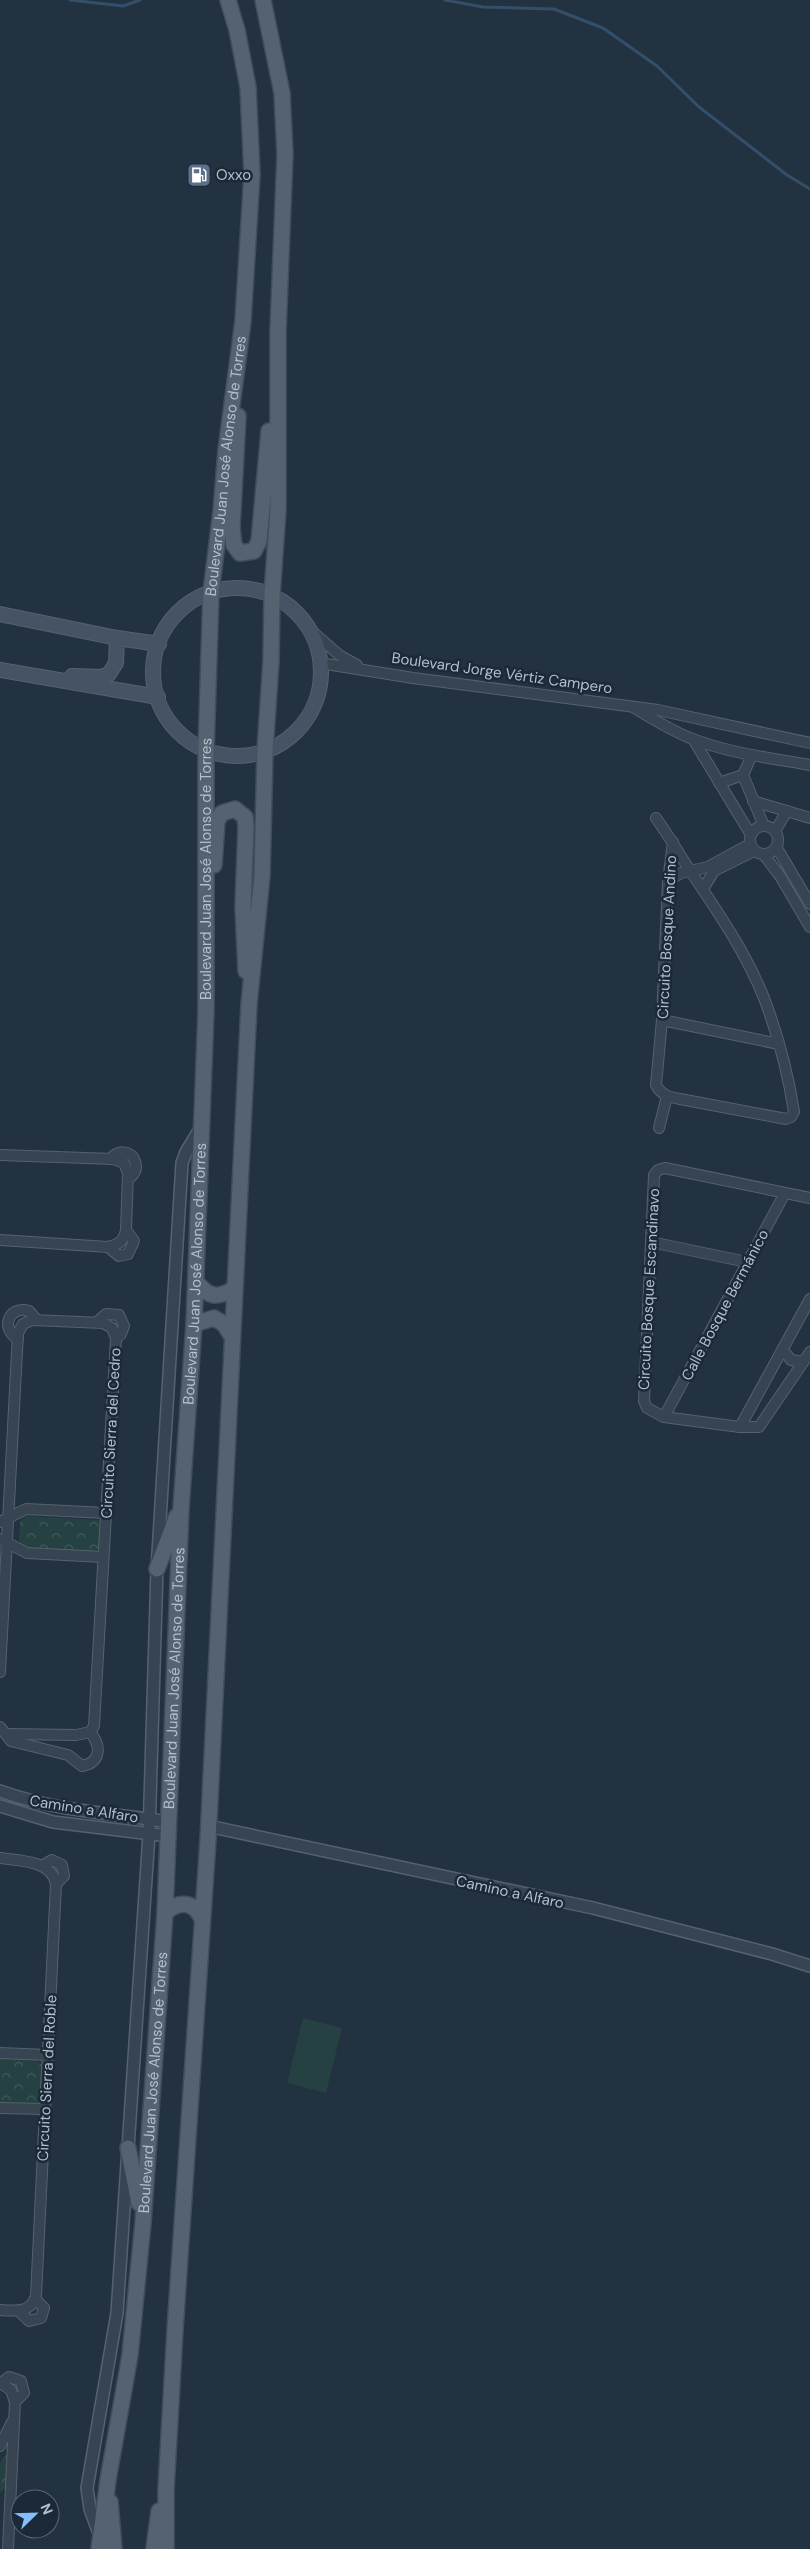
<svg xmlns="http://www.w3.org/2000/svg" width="810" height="2549" font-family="'DM Sans',sans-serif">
<defs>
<pattern id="park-crowns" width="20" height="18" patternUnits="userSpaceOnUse" patternTransform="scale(1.25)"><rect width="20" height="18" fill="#254142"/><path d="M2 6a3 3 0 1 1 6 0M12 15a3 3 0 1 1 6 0" fill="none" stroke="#425b5c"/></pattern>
</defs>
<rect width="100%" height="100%" fill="#233241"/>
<!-- park -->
<g fill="url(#park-crowns)">
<path d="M25 1516 98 1520 101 1522 100 1548 91 1552 27 1549 19 1541 20 1522Z"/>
<path d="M0 2059 37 2061 42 2065 40 2103H0Z"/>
<path d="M9 2451 8 2485 0 2493V2463Z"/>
</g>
<!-- pitch -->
<path fill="#254142" d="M303 2018 342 2028 326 2093 287 2083Z"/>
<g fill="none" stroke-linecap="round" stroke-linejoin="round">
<!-- stream -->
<g stroke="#344f6a" stroke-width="3">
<path d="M70 0 123 6 140 0"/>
<path d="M445 0 483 7 554 9 603 28 657 66 699 107 787 175 810 189"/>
</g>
<!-- minor casing -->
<g stroke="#55626f" stroke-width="12">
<g id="minor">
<path d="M314 633 339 655 357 665"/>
<path d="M320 663 413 678 658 710 810 743"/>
<path d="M636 709C654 720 671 730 690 738 728 753 770 758 810 765"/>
<path d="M693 739 751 835"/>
<path d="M752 755 743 775 764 826"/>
<path d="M719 783 743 775"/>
<path d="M753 801 810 818"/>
<path d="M656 818C669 836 679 854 691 872 718 912 746 953 764 998 778 1035 788 1073 794 1112L791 1117 786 1119 680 1099C669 1097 661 1095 656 1085L662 1020 668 881 673 842"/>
<circle cx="764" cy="840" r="14"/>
<path d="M775 831 787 811"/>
<path d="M777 848 810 904"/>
<path d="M764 855 780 876 810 927"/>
<path d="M668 881 681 873 708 867 750 844"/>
<path d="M703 889 714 871 754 851"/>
<path d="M662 1020 779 1044"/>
<path d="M659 1128 667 1096"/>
<path d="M0 1155 114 1159 124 1163 128 1173 126 1230C124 1241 118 1245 108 1247L0 1240"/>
<path d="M110 1159C117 1151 125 1150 133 1157 138 1166 137 1173 128 1179"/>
<path d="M810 1198 665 1168 658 1170 654 1175 644 1401 647 1408 664 1417 740 1427H759L810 1352"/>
<path d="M651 1242 747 1262"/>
<path d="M108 1247 119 1256 128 1254 134 1241 126 1230"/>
<path d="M97 1322 106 1314 119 1315 124 1326 121 1334 116 1338"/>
<path d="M18 1339C0 1329 8 1305 29 1311L37 1320"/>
<path d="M783 1350 791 1360 803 1362"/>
<path d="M664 1417 785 1193"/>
<path d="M740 1427 810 1299"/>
<path d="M0 1522 26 1509 106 1513"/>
<path d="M0 1539 27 1553 103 1557"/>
<path d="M0 1672 18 1333 23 1324 32 1320 103 1323 112 1328 116 1338 94 1726 90 1732 76 1735 6 1734"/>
<path d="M0 1727 11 1741 68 1755 82 1766C102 1762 101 1745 90 1732"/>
<path d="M0 1858C19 1861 52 1860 56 1884L36 2296C31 2313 16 2311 0 2310"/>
<path d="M42 1866 52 1860 62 1865 64 1876 56 1884"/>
<path d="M0 2053 48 2055"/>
<path d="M0 2108 46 2109"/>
<path d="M19 2311 29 2321 41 2318 44 2308 35 2299"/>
<path d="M0 2383 11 2390 15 2402 8 2549"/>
<path d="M1 2383 9 2377 21 2381 24 2393 15 2402"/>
<path d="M0 2446 12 2422"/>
</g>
</g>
<!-- tertiary casing -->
<g stroke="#55626f" stroke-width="14">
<g id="tertiary">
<path d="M0 1791C55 1811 112 1813 169 1822"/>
<path d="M0 1806 53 1822 168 1836"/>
<path d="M208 1826 593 1908 772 1954 810 1966"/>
<path d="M100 2536 90 2509 87 2488 117 2313 149 1834 157 1569 182 1163 186 1152 201 1127"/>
</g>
</g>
<!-- secondary casing -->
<g stroke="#55626f" stroke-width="16">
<g id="secondary">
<circle cx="237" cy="672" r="84"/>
<path d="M0 614 117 638 159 644"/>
<path d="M0 670 158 697"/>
<path d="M72 676 101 677 109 674 116 663 117 638"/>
</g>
</g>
<!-- primary casing -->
<g stroke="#404d5a" stroke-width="18">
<g id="primary">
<path d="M238 416 232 528 234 545 240 553 254 551 259 541 269 431"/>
<path d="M214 865 217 821 222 813 235 809 245 817 246 827 243 907 246 971"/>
<path d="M196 1282C209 1297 216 1299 234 1289"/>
<path d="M194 1324 214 1318 224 1324 231 1335"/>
<path d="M157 1569 177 1516"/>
<path d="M165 1913C179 1900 194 1901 202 1919"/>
<path d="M128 2148 139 2203"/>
<path d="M110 2502 114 2549"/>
<path id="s1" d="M99 2549 108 2480 130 2355 143 2223 165 1913 181 1508 194 1324 206 1011V750L211 592 221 511 226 450 243 321 252 174 248 87 237 30 228 0"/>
<path d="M154 2549 159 2511"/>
<path d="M166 2549V2489L175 2330 208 1840 249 1004 262 876 265 750 271 661 272 595 278 510V331L285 154 282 93 263 0"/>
</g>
</g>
<!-- minor -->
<use href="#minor" stroke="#374451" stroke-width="10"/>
<!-- tertiary -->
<use href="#tertiary" stroke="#374451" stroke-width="11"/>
<!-- secondary -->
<use href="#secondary" stroke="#455364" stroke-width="14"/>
<!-- primary -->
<use href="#primary" stroke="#556371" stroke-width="15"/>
</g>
<!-- icons -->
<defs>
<g id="fuel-square" transform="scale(1.25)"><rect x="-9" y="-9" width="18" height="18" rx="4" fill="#5c6f8a" stroke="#1c2936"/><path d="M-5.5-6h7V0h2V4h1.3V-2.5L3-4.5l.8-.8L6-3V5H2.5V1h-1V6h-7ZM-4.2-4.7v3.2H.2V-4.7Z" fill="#fff"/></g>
</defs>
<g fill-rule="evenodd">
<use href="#fuel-square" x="199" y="175"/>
</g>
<g text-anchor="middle" stroke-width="5" stroke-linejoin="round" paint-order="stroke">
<!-- poi labels -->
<g font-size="15" fill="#b3bfcc" stroke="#1c2936" text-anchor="start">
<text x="216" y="180">Oxxo</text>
</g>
<!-- street labels -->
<g font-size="15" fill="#b3bfcc" stroke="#1c2936">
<text dy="5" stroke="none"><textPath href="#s1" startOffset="2089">Boulevard Juan José Alonso de Torres</textPath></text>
<text transform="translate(502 673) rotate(8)" y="5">Boulevard Jorge Vértiz Campero</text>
<text dy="5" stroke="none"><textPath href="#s1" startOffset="1685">Boulevard Juan José Alonso de Torres</textPath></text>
<text transform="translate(667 937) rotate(-87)" y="5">Circuito Bosque Andino</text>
<text dy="5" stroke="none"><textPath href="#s1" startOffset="1280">Boulevard Juan José Alonso de Torres</textPath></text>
<text transform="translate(649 1289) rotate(-87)" y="5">Circuito Bosque Escandinavo</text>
<text transform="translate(725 1305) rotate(-62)" y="5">Calle Bosque Bermánico</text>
<text transform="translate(111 1433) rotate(-87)" y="5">Circuito Sierra del Cedro</text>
<text dy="5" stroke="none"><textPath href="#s1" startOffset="875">Boulevard Juan José Alonso de Torres</textPath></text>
<text transform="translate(84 1809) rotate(9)" y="5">Camino a Alfaro</text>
<text transform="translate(510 1892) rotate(12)" y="5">Camino a Alfaro</text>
<text transform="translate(47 2078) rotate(-87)" y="5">Circuito Sierra del Roble</text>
<text dy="5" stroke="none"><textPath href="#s1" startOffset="470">Boulevard Juan José Alonso de Torres</textPath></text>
</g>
</g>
<!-- north arrow -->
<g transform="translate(35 2514) rotate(67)"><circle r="24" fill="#1c2936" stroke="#586572"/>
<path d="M0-4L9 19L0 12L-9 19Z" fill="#85beff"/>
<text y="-8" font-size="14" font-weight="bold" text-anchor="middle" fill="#b3bfcc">N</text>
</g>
</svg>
